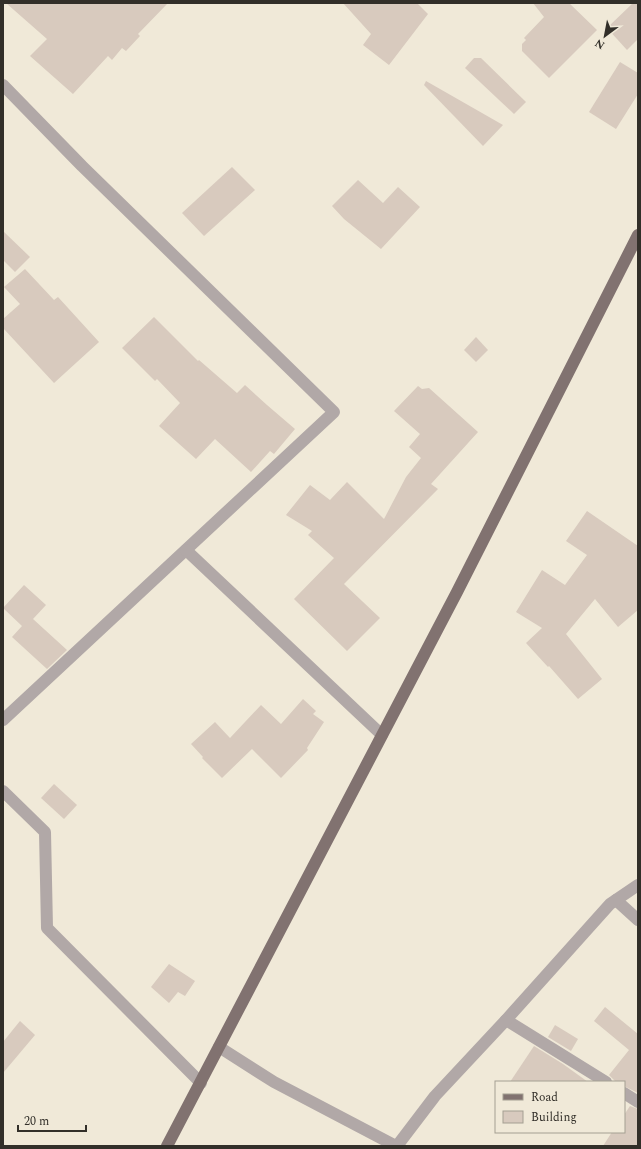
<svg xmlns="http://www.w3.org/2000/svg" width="641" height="1149" font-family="Spectral,serif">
<rect width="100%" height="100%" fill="#f0e9d8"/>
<!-- building -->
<g fill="#d8cabe">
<path d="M6 3H168L138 34 140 36 126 51 122 48 112 60 108 56 73 94 30 56 47 39Z"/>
<path d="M343 3H417L428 14 389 65 363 45 371 34Z"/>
<path d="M533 3H569L597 30 549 78 522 51V44L526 40 524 38 544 17Z"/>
<path d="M633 3H638V39L627 50 607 28Z"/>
<path d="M474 58H481L526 102 514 114 465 68Z"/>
<path d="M620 62 638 73V94L616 129 589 112Z"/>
<path d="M426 81 503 125 483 146 424 85Z"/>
<path d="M232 167 255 190 204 236 182 213Z"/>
<path d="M358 180 383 203 398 187 420 207 381 249 344 219 332 206Z"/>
<path d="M3 231 30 257 15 272 3 260Z"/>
<path d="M25 269 54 300 58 297 99 342 54 383 3 328V319L20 304 4 287Z"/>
<path d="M154 317 198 361 199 360 237 393 245 385 267 405 295 429 274 454 270 451 251 472 215 439 196 459 159 426 180 403 157 379 155 381 122 348Z"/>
<path d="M476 337 488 350 476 362 464 350Z"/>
<path d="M418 386 422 389 429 388 478 432 431 484 438 489 344 584 380 618 347 651 294 599 334 558 308 535 312 531 286 515 310 485 330 500 347 482 384 519 406 477 421 458 409 447 420 434 394 411Z"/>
<path d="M587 511 638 546V610L618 627 595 599 566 634 602 679 578 699 549 666 548 667 526 643 542 628 516 612 542 570 565 585 587 555 566 541Z"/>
<path d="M24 585 46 605 33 619 67 650 47 669 12 637 22 626 3 608Z"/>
<path d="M303 699 316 711 313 714 324 722 307 748 308 750 281 778 252 749 222 778 202 758 203 757 191 744 215 722 230 738 261 705 281 724Z"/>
<path d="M54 784 77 805 64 819 41 798Z"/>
<path d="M169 964 195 981 185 996 178 992 169 1003 151 987Z"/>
<path d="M605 1007 638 1034V1093L624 1086V1082H616L609 1075 629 1050 594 1021Z"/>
<path d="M20 1021 35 1035 3 1073V1042Z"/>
<path d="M555 1025 578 1039 571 1051 548 1037Z"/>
<path d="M534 1046 563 1064 588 1082H510Z"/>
<path d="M630 1106 638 1109V1146H603L612 1132H624V1115Z"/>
</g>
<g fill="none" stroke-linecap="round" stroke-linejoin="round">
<!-- minor -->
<g stroke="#b1a8a7" stroke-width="12">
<path d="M3 85 82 166 334 412 3 720"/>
<path d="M186 550 382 735"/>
<path d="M3 791 45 832 47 928 201 1083"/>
<path d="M616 900 638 920"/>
<path d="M506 1020 606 1082"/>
<path d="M624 1093 638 1102"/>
</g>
<!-- tertiary -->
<g stroke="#b1a8a7" stroke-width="12">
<path d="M219 1047 274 1082 396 1146"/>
<path d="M397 1146 435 1096 506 1020 610 904 638 885"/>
</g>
<!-- primary -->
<path stroke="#817270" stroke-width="12" d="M167 1146 457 592 638 235"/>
</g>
<!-- border -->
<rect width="641" height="1149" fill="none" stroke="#322f29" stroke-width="8"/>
<!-- legend -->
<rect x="495" y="1081" width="130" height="52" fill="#f0e9d8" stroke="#a49f92"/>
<rect x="503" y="1094" width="20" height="6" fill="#817270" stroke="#a49f92"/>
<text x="531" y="1101" font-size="12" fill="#322f29">Road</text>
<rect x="503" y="1111" width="20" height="12" fill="#d8cabe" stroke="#a49f92"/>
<text x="531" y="1121" font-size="12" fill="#322f29">Building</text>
<!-- north arrow -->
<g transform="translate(605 36) rotate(212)" stroke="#f0e9d8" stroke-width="3" paint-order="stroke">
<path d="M0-3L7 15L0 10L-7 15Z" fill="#322f29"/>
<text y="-6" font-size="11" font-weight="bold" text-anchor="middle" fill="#322f29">N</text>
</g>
<!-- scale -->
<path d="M18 1125v6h68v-6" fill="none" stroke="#322f29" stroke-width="2"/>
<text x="24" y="1125" font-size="12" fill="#322f29" stroke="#f0e9d8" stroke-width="3" paint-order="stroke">20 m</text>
</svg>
